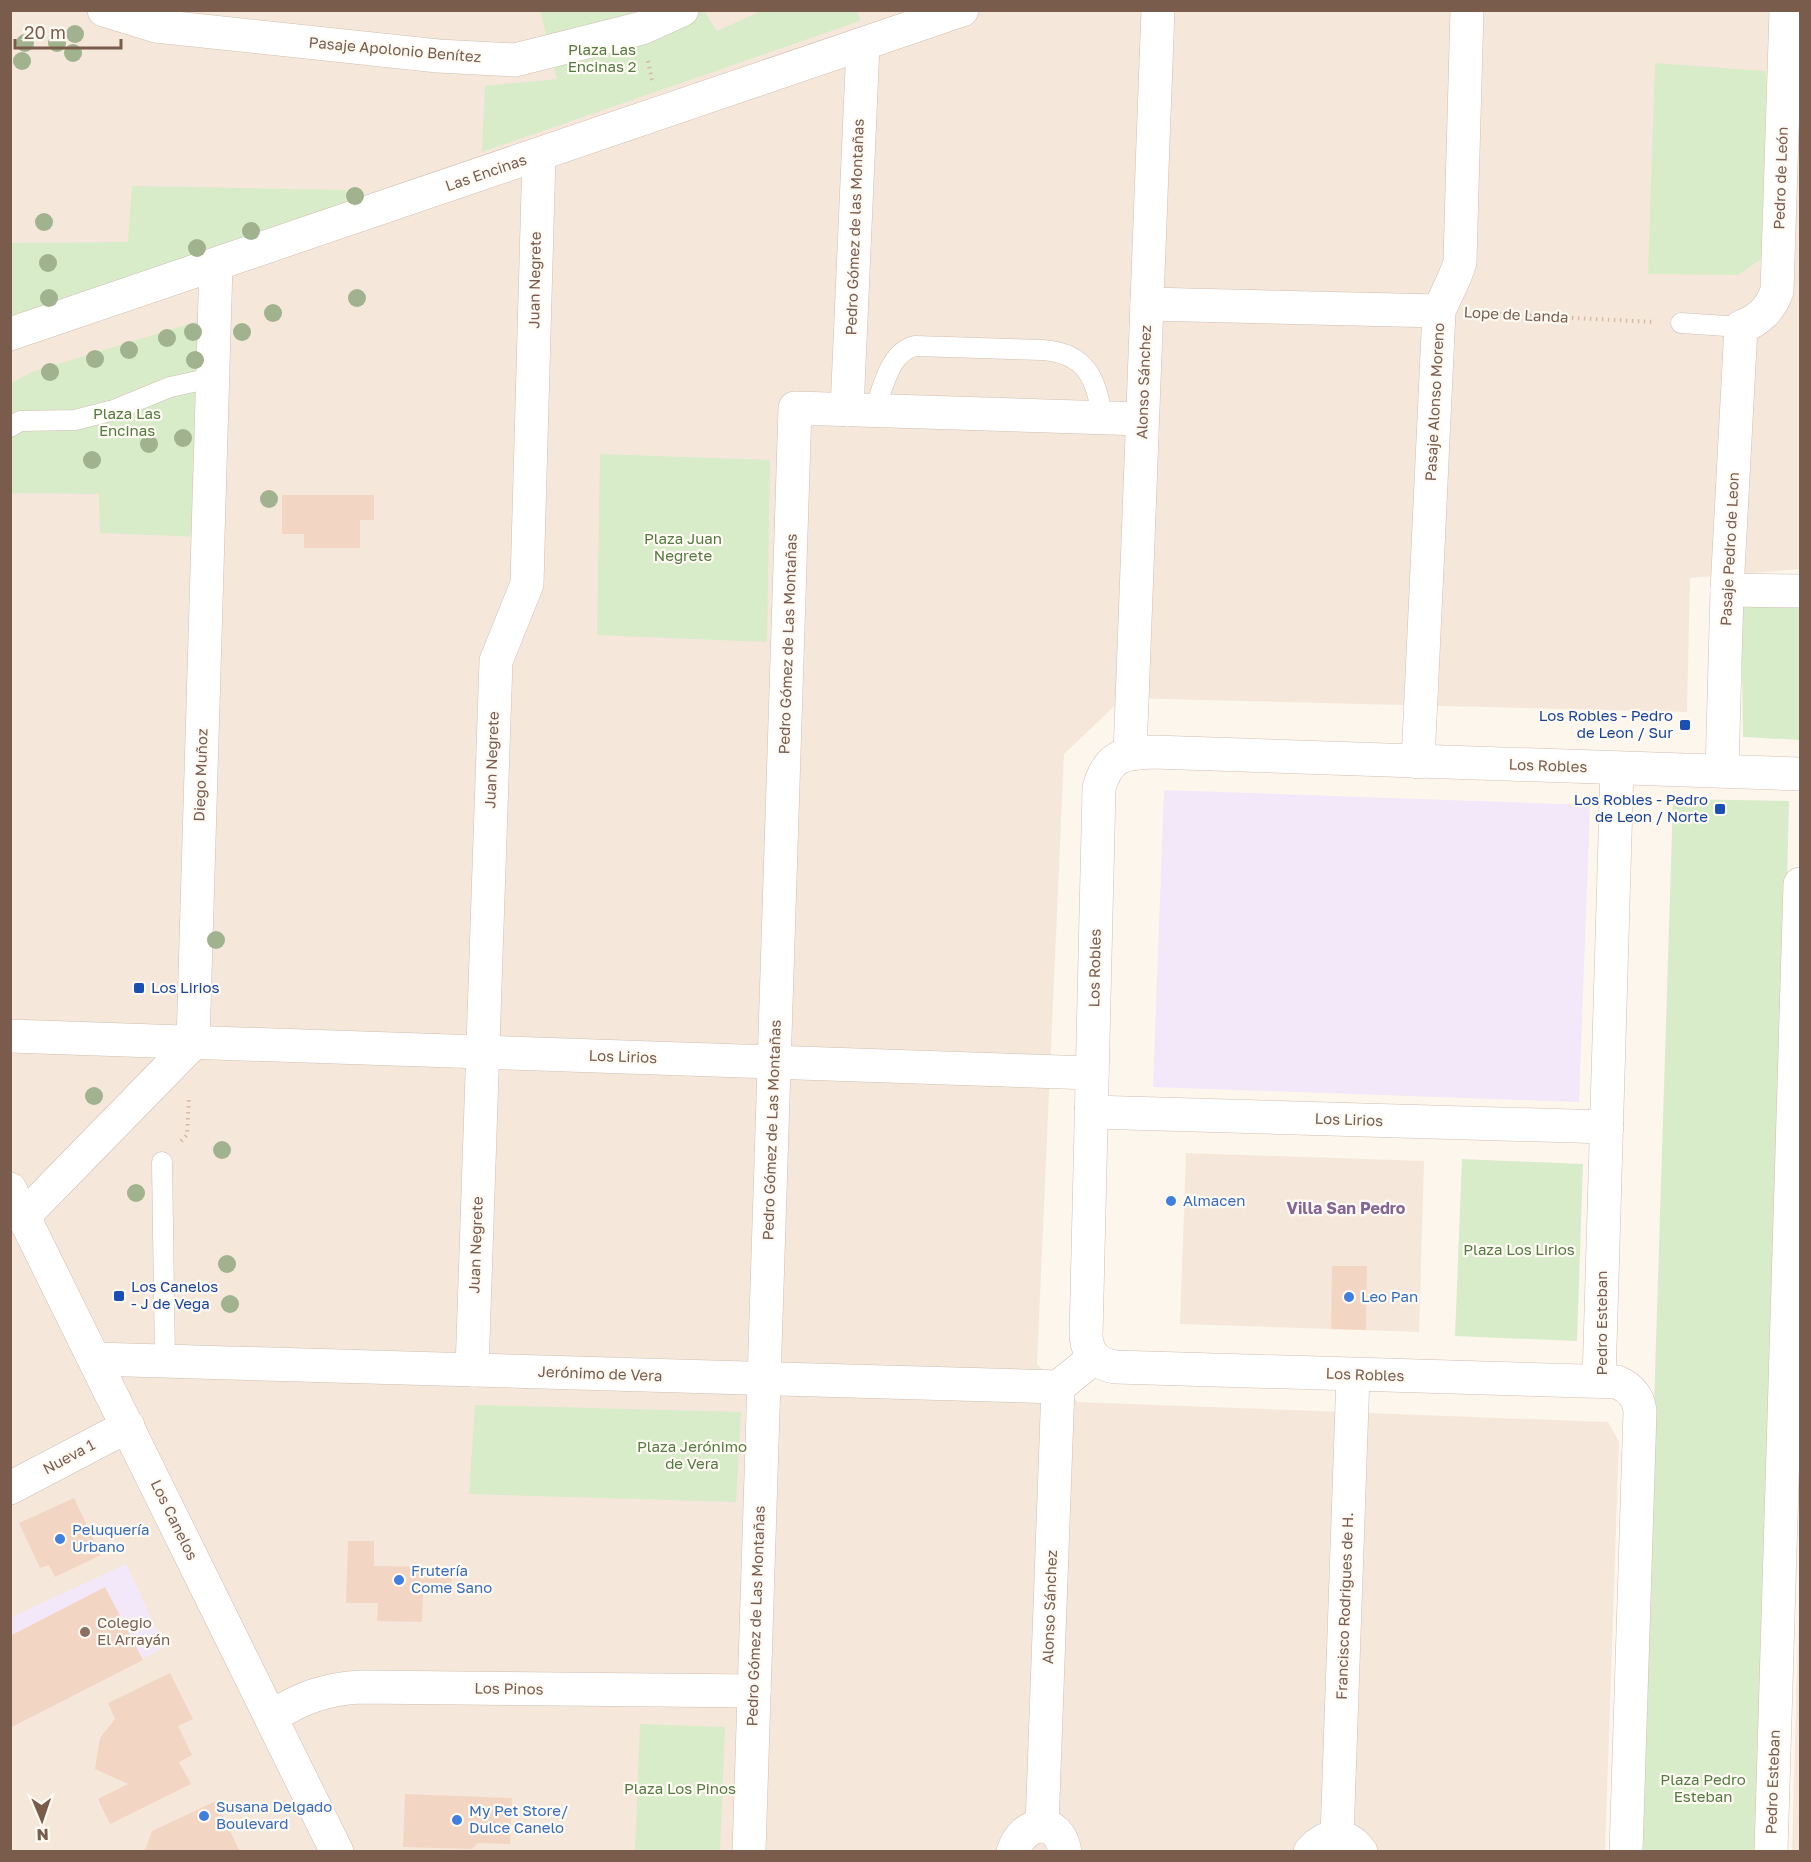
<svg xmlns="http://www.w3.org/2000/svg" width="1811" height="1862" font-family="'Golos Text',sans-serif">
<rect width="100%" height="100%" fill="#fdf6ec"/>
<!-- residential -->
<g fill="#f5e8da">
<path d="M11 11H1800V569L1690 578 1687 712 1123 698 1064 754 1037 1364 1078 1402 1608 1422 1619 1442 1605 1851 11 1852Z"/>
<path d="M1186 1153 1424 1161 1419 1332 1180 1324Z"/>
<path d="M1800 1565V1851L1792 1852V1851Z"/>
</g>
<!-- education -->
<g fill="#f3e8fa">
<path d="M1164 790 1590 805 1579 1102 1153 1087Z"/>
<path d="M126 1564 165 1647 11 1728 10 1618Z"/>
</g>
<!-- green -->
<g fill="#d8ecc9">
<path d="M540 11H704L717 31 761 11H858L860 21 482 152 485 86 557 79Z"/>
<path d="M1655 63 1766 71 1764 257 1738 275 1648 274Z"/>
<path d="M132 186 346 190 345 206 11 320 10 243 128 242Z"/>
<path d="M205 319 201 537 100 533 99 494 11 493V383L32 372Z"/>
<path d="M600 454 770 460 767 642 597 635Z"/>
<path d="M1741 594 1800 596V740L1743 737Z"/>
<path d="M1673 799 1789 801 1763 1851 1640 1852Z"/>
<path d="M1462 1159 1583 1164 1577 1341 1455 1336Z"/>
<path d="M475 1405 741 1412 736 1502 469 1494Z"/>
<path d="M640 1724 725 1727 720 1851H635Z"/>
</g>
<!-- building -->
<g fill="#f3d5c3">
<path d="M282 495H374V520H360V548H304V534H282Z"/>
<path d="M1332 1266H1367L1366 1330 1331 1329Z"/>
<path d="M74 1498 101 1555 55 1577 49 1565 40 1568 19 1523Z"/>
<path d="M348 1541H374V1566L452 1567 451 1594 423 1593 422 1622 377 1621 378 1603H346Z"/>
<path d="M105 1587 143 1660 10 1728V1636Z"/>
<path d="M170 1673 193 1719 178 1726 192 1755 179 1762 191 1784 110 1824 98 1799 128 1784 95 1769 100 1738 115 1719 108 1703Z"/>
<path d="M405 1794 512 1798 510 1844 478 1843 472 1849 403 1847Z"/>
<path d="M216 1801 240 1852H140L146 1848 152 1831Z"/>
</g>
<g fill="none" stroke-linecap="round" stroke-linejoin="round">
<!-- service casing -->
<g stroke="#d1beb0" stroke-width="21">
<g id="service">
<path d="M1681 323 1741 327"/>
<path d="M874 411C883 389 889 352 915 346L1043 350C1086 353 1097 379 1102 418"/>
<path d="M10 427 20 421 75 420 114 410 170 387 212 378"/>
<path d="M162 1162 165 1361"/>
</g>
</g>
<!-- minor casing -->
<g stroke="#d1beb0" stroke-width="34">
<g id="minor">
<path d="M104 10 156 26 438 56 515 60 642 28 682 10"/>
<path d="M1147 304 1439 311"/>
<path d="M847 410 863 45"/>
<path d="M1727 590 1800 591"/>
<path d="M1130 754 1158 10"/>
<path d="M1418 762 1439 311C1446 294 1455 280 1460 262L1467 10"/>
<path d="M1722 771 1727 590 1741 327C1759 320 1770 310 1777 291L1786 10"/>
<path d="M10 1036 1092 1073"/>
<path d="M1091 1112 1607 1127"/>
<path d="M24 1216 193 1043 216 265"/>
<path d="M95 1359 1058 1387 1094 1358"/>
<path d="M472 1370 496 661 527 584 539 155"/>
<path d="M1599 1381 1617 768"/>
<path d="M10 1488 128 1426"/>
<path d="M271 1717C301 1698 325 1689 360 1687L754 1691"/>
<path d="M1042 1826 1058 1387"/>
<path d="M1337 1837 1353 1375"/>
<path d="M749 1852 795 408 1142 419"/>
<path d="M1013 1852C1023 1820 1059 1815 1065 1852"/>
<path d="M1310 1852C1326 1833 1346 1832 1361 1852"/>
<path d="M1626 1852 1640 1411C1638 1396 1631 1388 1617 1382L1116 1367C1098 1365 1088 1355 1086 1337L1099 788C1108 756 1122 753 1154 752L1800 774"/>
<path d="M1771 1852 1800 884"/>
</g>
</g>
<!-- tertiary casing -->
<g stroke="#d1beb0" stroke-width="34">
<g id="tertiary">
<path d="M10 334 962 10"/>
<path d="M10 1189 337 1852"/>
</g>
</g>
<!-- path -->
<g stroke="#d9b8a5" stroke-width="4" stroke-dasharray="1.5 4.5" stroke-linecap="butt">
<path d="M648 61 652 80"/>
<path d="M1476 313 1654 322"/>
<path d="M181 1141 187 1135 189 1097"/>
</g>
<!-- service -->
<use href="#service" stroke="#fff" stroke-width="20"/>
<!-- minor -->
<use href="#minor" stroke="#fff" stroke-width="33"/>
<!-- tertiary -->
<use href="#tertiary" stroke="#fff" stroke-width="33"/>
</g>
<!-- trees -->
<g fill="#a0b28e">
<circle cx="75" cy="34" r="9"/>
<circle cx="25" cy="43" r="9"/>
<circle cx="57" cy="43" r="9"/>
<circle cx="73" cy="53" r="9"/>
<circle cx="22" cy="61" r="9"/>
<circle cx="355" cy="196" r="9"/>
<circle cx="44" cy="222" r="9"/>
<circle cx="251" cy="231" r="9"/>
<circle cx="197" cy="248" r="9"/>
<circle cx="48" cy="263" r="9"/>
<circle cx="49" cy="298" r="9"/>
<circle cx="357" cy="298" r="9"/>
<circle cx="273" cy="313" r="9"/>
<circle cx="193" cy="332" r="9"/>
<circle cx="242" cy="332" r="9"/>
<circle cx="167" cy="338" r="9"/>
<circle cx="129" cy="350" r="9"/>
<circle cx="95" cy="359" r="9"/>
<circle cx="195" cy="360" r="9"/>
<circle cx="50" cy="372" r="9"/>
<circle cx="183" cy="438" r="9"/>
<circle cx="149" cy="444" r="9"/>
<circle cx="92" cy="460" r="9"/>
<circle cx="269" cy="499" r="9"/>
<circle cx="216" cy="940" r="9"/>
<circle cx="94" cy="1096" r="9"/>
<circle cx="222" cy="1150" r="9"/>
<circle cx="136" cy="1193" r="9"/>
<circle cx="227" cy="1264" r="9"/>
<circle cx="230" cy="1304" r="9"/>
</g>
<!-- markers -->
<g fill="#1a4fb4" stroke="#fffaf3" stroke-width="2">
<rect x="1679" y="719" width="12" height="12" rx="3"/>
<rect x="1714" y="803" width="12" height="12" rx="3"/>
<rect x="133" y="982" width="12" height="12" rx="3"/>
<rect x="113" y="1290" width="12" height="12" rx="3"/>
</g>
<g fill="#3f7fe0" stroke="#fffaf3" stroke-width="2">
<circle cx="1171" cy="1201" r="6"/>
<circle cx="1349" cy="1297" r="6"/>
<circle cx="60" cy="1539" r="6"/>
<circle cx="399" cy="1580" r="6"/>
<circle cx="204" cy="1816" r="6"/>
<circle cx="457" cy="1820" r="6"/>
</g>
<circle fill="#8d6e63" stroke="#fffaf3" stroke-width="2" cx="85" cy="1632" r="6"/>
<g text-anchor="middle" stroke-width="4.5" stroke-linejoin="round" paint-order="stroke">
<!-- street labels -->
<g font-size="15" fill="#7a5c4d" stroke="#fffaf3">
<text transform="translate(395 50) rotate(5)" y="5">Pasaje Apolonio Benítez</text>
<text transform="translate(486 173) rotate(-19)" y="5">Las Encinas</text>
<text transform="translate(1781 178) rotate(-88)" y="5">Pedro de León</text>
<text transform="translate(855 227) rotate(-88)" y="5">Pedro Gómez de las Montañas</text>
<text transform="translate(535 280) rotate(-89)" y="5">Juan Negrete</text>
<text transform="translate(1516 315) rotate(3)" y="5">Lope de Landa</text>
<text transform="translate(1144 382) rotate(-88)" y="5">Alonso Sánchez</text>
<text transform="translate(1435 402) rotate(-87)" y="5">Pasaje Alonso Moreno</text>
<text transform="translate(1730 549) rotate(-87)" y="5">Pasaje Pedro de Leon</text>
<text transform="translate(788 644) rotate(-88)" y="5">Pedro Gómez de Las Montañas</text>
<text transform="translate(492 760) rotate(-88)" y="5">Juan Negrete</text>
<text transform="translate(1548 766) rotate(2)" y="5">Los Robles</text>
<text transform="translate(201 775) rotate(-88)" y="5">Diego Muñoz</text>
<text transform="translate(1095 968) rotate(-89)" y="5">Los Robles</text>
<text transform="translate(623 1057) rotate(2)" y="5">Los Lirios</text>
<text transform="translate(1349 1120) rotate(2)" y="5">Los Lirios</text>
<text transform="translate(772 1130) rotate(-88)" y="5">Pedro Gómez de Las Montañas</text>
<text transform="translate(476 1245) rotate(-88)" y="5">Juan Negrete</text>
<text transform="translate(1602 1323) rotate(-90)" y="5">Pedro Esteban</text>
<text transform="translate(600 1374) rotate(2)" y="5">Jerónimo de Vera</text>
<text transform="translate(1365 1375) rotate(2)" y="5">Los Robles</text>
<text transform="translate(69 1457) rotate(-28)" y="5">Nueva 1</text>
<text transform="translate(174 1520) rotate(64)" y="5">Los Canelos</text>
<text transform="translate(1345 1606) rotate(-88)" y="5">Francisco Rodrigues de H.</text>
<text transform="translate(1050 1607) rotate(-88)" y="5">Alonso Sánchez</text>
<text transform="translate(756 1616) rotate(-88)" y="5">Pedro Gómez de Las Montañas</text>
<text transform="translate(509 1689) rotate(1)" y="5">Los Pinos</text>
<text transform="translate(1773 1782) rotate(-88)" y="5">Pedro Esteban</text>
</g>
<!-- park labels -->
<g font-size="15" fill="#537a41" stroke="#fffaf3">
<text x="602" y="55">Plaza Las<tspan x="602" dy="17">Encinas 2</tspan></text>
<text x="127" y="419">Plaza Las<tspan x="127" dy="17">Encinas</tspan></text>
<text x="683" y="544">Plaza Juan<tspan x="683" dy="17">Negrete</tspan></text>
<text x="1519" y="1255">Plaza Los Lirios</text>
<text x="692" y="1452">Plaza Jerónimo<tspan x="692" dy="17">de Vera</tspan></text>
<text x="1703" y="1785">Plaza Pedro<tspan x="1703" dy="17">Esteban</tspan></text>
<text x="680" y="1794">Plaza Los Pinos</text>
</g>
<!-- transit labels -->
<g font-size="15" fill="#164399" stroke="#fffaf3" text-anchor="end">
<text x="1673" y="721">Los Robles - Pedro<tspan x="1673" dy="17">de Leon / Sur</tspan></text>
<text x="1708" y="805">Los Robles - Pedro<tspan x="1708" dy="17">de Leon / Norte</tspan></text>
<text x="151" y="993" text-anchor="start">Los Lirios</text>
<text x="131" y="1292" text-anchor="start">Los Canelos<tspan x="131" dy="17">- J de Vega</tspan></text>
</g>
<!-- shop labels -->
<g font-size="15" fill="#366cbe" stroke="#fffaf3" text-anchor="start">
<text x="1183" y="1206">Almacen</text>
<text x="1361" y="1302">Leo Pan</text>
<text x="72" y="1535">Peluquería<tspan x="72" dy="17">Urbano</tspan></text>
<text x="411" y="1576">Frutería<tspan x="411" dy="17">Come Sano</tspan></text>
<text x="216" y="1812">Susana Delgado<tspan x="216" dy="17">Boulevard</tspan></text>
<text x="469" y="1816">My Pet Store/<tspan x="469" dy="17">Dulce Canelo</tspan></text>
</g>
<!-- education labels -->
<g font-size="15" fill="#785e54" stroke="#fffaf3" text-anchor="start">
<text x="97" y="1628">Colegio<tspan x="97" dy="17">El Arrayán</tspan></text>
</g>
<!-- neighbourhood labels -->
<g font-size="16" font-weight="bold" fill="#846695" stroke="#fffaf3">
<text x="1346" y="1214">Villa San Pedro</text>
</g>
</g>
<!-- border -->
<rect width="1811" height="1862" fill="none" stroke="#7a5c4d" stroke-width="24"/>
<!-- north arrow -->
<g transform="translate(42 1820) rotate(178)" stroke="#fffaf3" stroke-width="4.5" paint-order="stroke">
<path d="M0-4.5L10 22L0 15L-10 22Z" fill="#7a5c4d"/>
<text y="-9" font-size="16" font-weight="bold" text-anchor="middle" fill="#7a5c4d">N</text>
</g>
<!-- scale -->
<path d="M15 39v9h106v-9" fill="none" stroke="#7a5c4d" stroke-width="3"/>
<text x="24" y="39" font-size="18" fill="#7a5c4d" stroke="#fffaf3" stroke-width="4.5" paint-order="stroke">20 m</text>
</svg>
